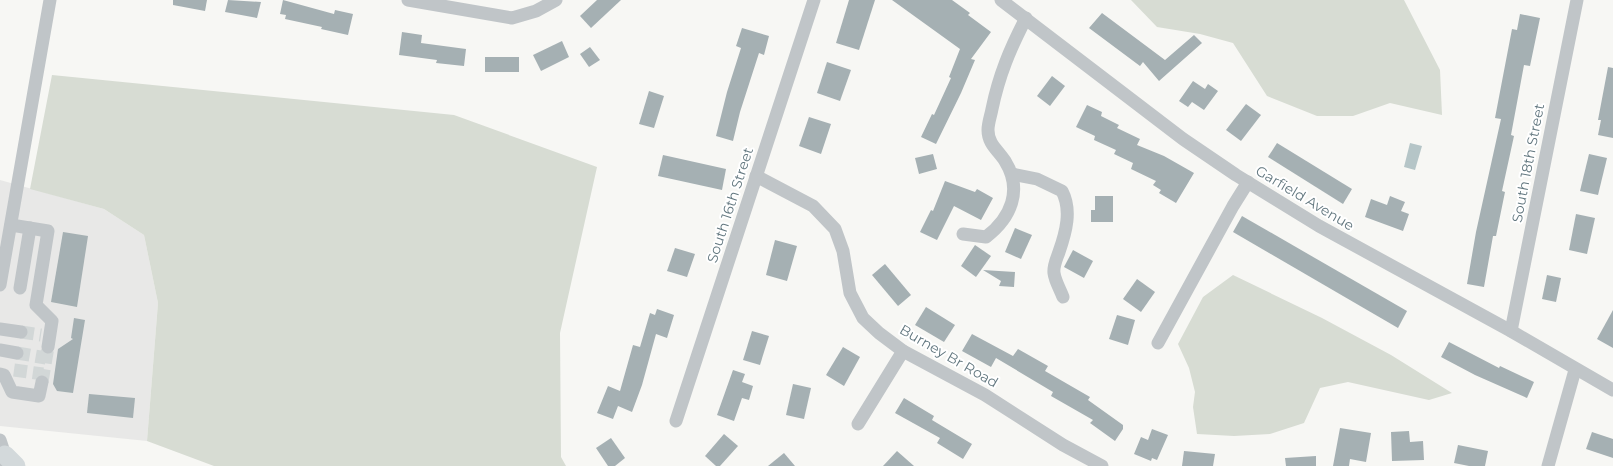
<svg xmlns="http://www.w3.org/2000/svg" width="1613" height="466" font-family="Montserrat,sans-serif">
<rect width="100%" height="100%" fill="#f7f7f4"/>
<!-- built -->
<path fill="#e8e8e7" d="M0 180 104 209 144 235 158 303 147 441 0 426Z"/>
<!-- green -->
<g fill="#d7dcd3">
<path d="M1131 0H1404L1440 70 1442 115 1390 103 1353 116H1317L1267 96 1233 43 1200 34 1157 27Z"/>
<path d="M52 75 454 115 597 167 560 333 561 457 566 466H214L147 441 158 303 144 235 104 209 30 189Z"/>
<path d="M1233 275 1322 318 1391 355 1452 393 1429 400 1348 382 1320 388 1304 423 1270 434 1234 436 1197 434 1193 407 1195 392 1189 368 1178 344 1203 297Z"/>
</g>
<!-- water -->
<path fill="#b5c5c7" d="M1410 143 1422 146 1415 170 1404 167Z"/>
<!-- building -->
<g fill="#a5b0b3">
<path d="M173 0H207L205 11 173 5Z"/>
<path d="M228 0 261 2 257 18 225 12Z"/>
<path d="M283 0 334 14 335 10 353 14 348 35 321 29 322 27 285 19 286 15 280 14Z"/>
<path d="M597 0H621L591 28 580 16Z"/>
<path d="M849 0H875L859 50 836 43Z"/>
<path d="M892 0H952L970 13 968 15 991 32 971 59 975 60 961 93 936 144 921 137 932 114 934 115 951 78 949 77 960 49Z"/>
<path d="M1102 13 1165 60 1194 35 1202 43 1159 81 1143 62 1140 66 1089 28Z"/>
<path d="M1520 14 1540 18 1530 66 1524 65 1511 135 1514 136 1502 191 1505 192 1496 236H1493L1484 287 1467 284 1476 232 1501 119 1495 118 1503 76 1512 29 1517 30Z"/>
<path d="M742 28 769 36 764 55 759 53 740 112 733 141 716 136 727 92 741 48 736 46Z"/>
<path d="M402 32 422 35 421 43 466 49 464 66 436 63 437 60 399 55Z"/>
<path d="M562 41 569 57 541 71 533 55Z"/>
<path d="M590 47 600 60 589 67 580 54Z"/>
<rect x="485" y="57" width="34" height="15"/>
<path d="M827 62 851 70 840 101 817 93Z"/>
<path d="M1608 67 1613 68V138L1598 135 1601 120H1598Z"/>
<path d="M1052 76 1065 86 1050 106 1037 96Z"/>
<path d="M1193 81 1205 89 1208 84 1218 91 1204 110 1192 102 1188 107 1179 101Z"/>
<path d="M649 91 664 96 654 128 639 124Z"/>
<path d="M1246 104 1261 115 1241 141 1226 130Z"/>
<path d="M1087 105 1102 112 1101 116 1119 125 1117 128 1140 139 1137 145 1164 156 1194 173 1176 203 1159 193 1161 190 1153 185 1156 181 1131 169 1133 163 1114 154 1116 150 1094 140 1095 136 1076 127Z"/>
<path d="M809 117 831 124 821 154 799 146Z"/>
<path d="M1277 143 1352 189 1343 204 1268 157Z"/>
<path d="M933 154 937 169 919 174 915 158Z"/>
<path d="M1589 154 1607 158 1598 195 1580 191Z"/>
<path d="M663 155 726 169 722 190 658 176Z"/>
<path d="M945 181 975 192 977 189 993 198 981 220 954 206 937 240 920 232 931 210 933 211Z"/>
<path d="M1095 196H1113V222H1091V210H1095Z"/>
<path d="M1390 196 1405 202 1401 211 1409 214 1403 231 1365 217 1371 199 1387 205Z"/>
<path d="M1576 214 1595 218 1587 254 1569 250Z"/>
<path d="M1242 216 1407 311 1398 328 1233 232Z"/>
<path d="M1015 228 1032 235 1021 259 1005 252Z"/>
<path d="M63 232 88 236 77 307 51 302Z"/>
<path d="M775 240 797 246 787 281 766 275Z"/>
<path d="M975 245 991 256 976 277 961 266Z"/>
<path d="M675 248 695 254 687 277 667 271Z"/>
<path d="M1073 250 1093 261 1084 278 1064 267Z"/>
<path d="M885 264 911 295 898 306 872 275Z"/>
<path d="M983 270 1015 272 1014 287 999 286 1001 281Z"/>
<path d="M1547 275 1561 278 1556 302 1542 299Z"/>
<path d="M1137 279 1155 292 1141 312 1123 299Z"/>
<path d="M926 307 955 325 944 342 915 325Z"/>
<path d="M657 309 674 315 667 338 656 334 642 385 632 412 618 406 613 419 597 413 608 386 620 391 633 345 640 347 650 313 655 315Z"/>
<path d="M1613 310V348L1597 339Z"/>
<path d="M1117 315 1135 320 1128 345 1109 339Z"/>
<path d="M74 318 85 320 73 393 57 391 53 384 58 349 73 339 71 338Z"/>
<path d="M752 331 769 336 760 365 743 360Z"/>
<path d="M972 334 1013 356 1018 349 1048 366 1045 371 1090 397 1088 400 1123 425V429L1115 441 1090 423 1093 420 1051 396 1053 392 996 358 991 367 962 351Z"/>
<path d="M1449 342 1499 368 1500 366 1534 382 1527 398 1475 375 1441 357Z"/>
<path d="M843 347 860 357 844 386 826 375Z"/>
<path d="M733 370 745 374 742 382 753 386 749 400 742 398 734 421 717 415Z"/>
<path d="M793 384 811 388 804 419 786 415Z"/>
<path d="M89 394 135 398 133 418 87 413Z"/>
<path d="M904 398 934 416 932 420 972 444 963 459 937 443 940 438 895 413Z"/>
<path d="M1340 428 1371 433 1366 462 1350 459 1349 466H1333Z"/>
<path d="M1152 429 1168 435 1157 460 1152 458 1151 461 1134 454 1141 437 1148 440Z"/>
<path d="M1409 431 1410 442 1423 441 1424 460 1392 461 1391 432Z"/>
<path d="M1592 432 1613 439V458L1586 449Z"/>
<path d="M724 434 738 446 720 466H716L705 456Z"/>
<path d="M611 438 625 458 615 466H608L596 448Z"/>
<path d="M1458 445 1488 451 1485 466H1469L1454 463Z"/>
<path d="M897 451 914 466H883Z"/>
<path d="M1184 451 1215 454 1213 466H1182Z"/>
<path d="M784 453 795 466H768Z"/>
<path d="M1316 456V466H1286L1285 458Z"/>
</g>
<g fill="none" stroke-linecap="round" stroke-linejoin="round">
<!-- minor-tunnel -->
<g stroke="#d2d7d7" stroke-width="13" stroke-dasharray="13 6" stroke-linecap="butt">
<path d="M21 332 41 335"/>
<path d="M17 353 46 358"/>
<path d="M14 370 43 374"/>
<path d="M42 382 48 347"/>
</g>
<!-- minor -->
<g stroke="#c0c5c8" stroke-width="13">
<path d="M408 0 512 18 536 11 556 0"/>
<path d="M1001 0 1183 139 1236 175 1319 226 1511 331 1613 390"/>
<path d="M1012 174 1037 179 1062 191C1072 210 1066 232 1059 252 1057 258 1053 266 1054 273 1055 281 1060 289 1063 297"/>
<path d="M756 176 813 206 835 229 843 251 850 293 863 318 879 333 903 351 985 395 1063 445 1102 466"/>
<path d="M11 225 48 231 36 305 52 321 48 347"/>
<path d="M963 234 986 237C1011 218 1023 190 1005 161 998 150 988 144 988 130 988 123 991 115 992 109 999 75 1010 49 1026 18"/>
<path d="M0 285 50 0"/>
<path d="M20 288 30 228"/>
<path d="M0 329 21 332"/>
<path d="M1511 331 1577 0"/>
<path d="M1158 343 1233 206 1248 182"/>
<path d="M0 350 17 353"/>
<path d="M0 374 4 375 12 392 39 396 42 382"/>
<path d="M676 421 814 0"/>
<path d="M858 424 903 351"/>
<path d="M0 440 5 455 2 466"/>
<path d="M1548 466 1575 370"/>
</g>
<!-- highway -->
<path stroke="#d3d9db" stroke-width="19" d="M5 455 16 466"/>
</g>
<g text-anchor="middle" stroke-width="4" stroke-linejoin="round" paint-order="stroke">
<!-- street labels -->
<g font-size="14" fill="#62777f" stroke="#fff">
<text transform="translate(1528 163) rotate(-79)" y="5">South 18th Street</text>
<text transform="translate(1305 198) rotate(31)" y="5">Garfield Avenue</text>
<text transform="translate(730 205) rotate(-72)" y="5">South 16th Street</text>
<text transform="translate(949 356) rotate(30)" y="5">Burney Br Road</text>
</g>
</g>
</svg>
